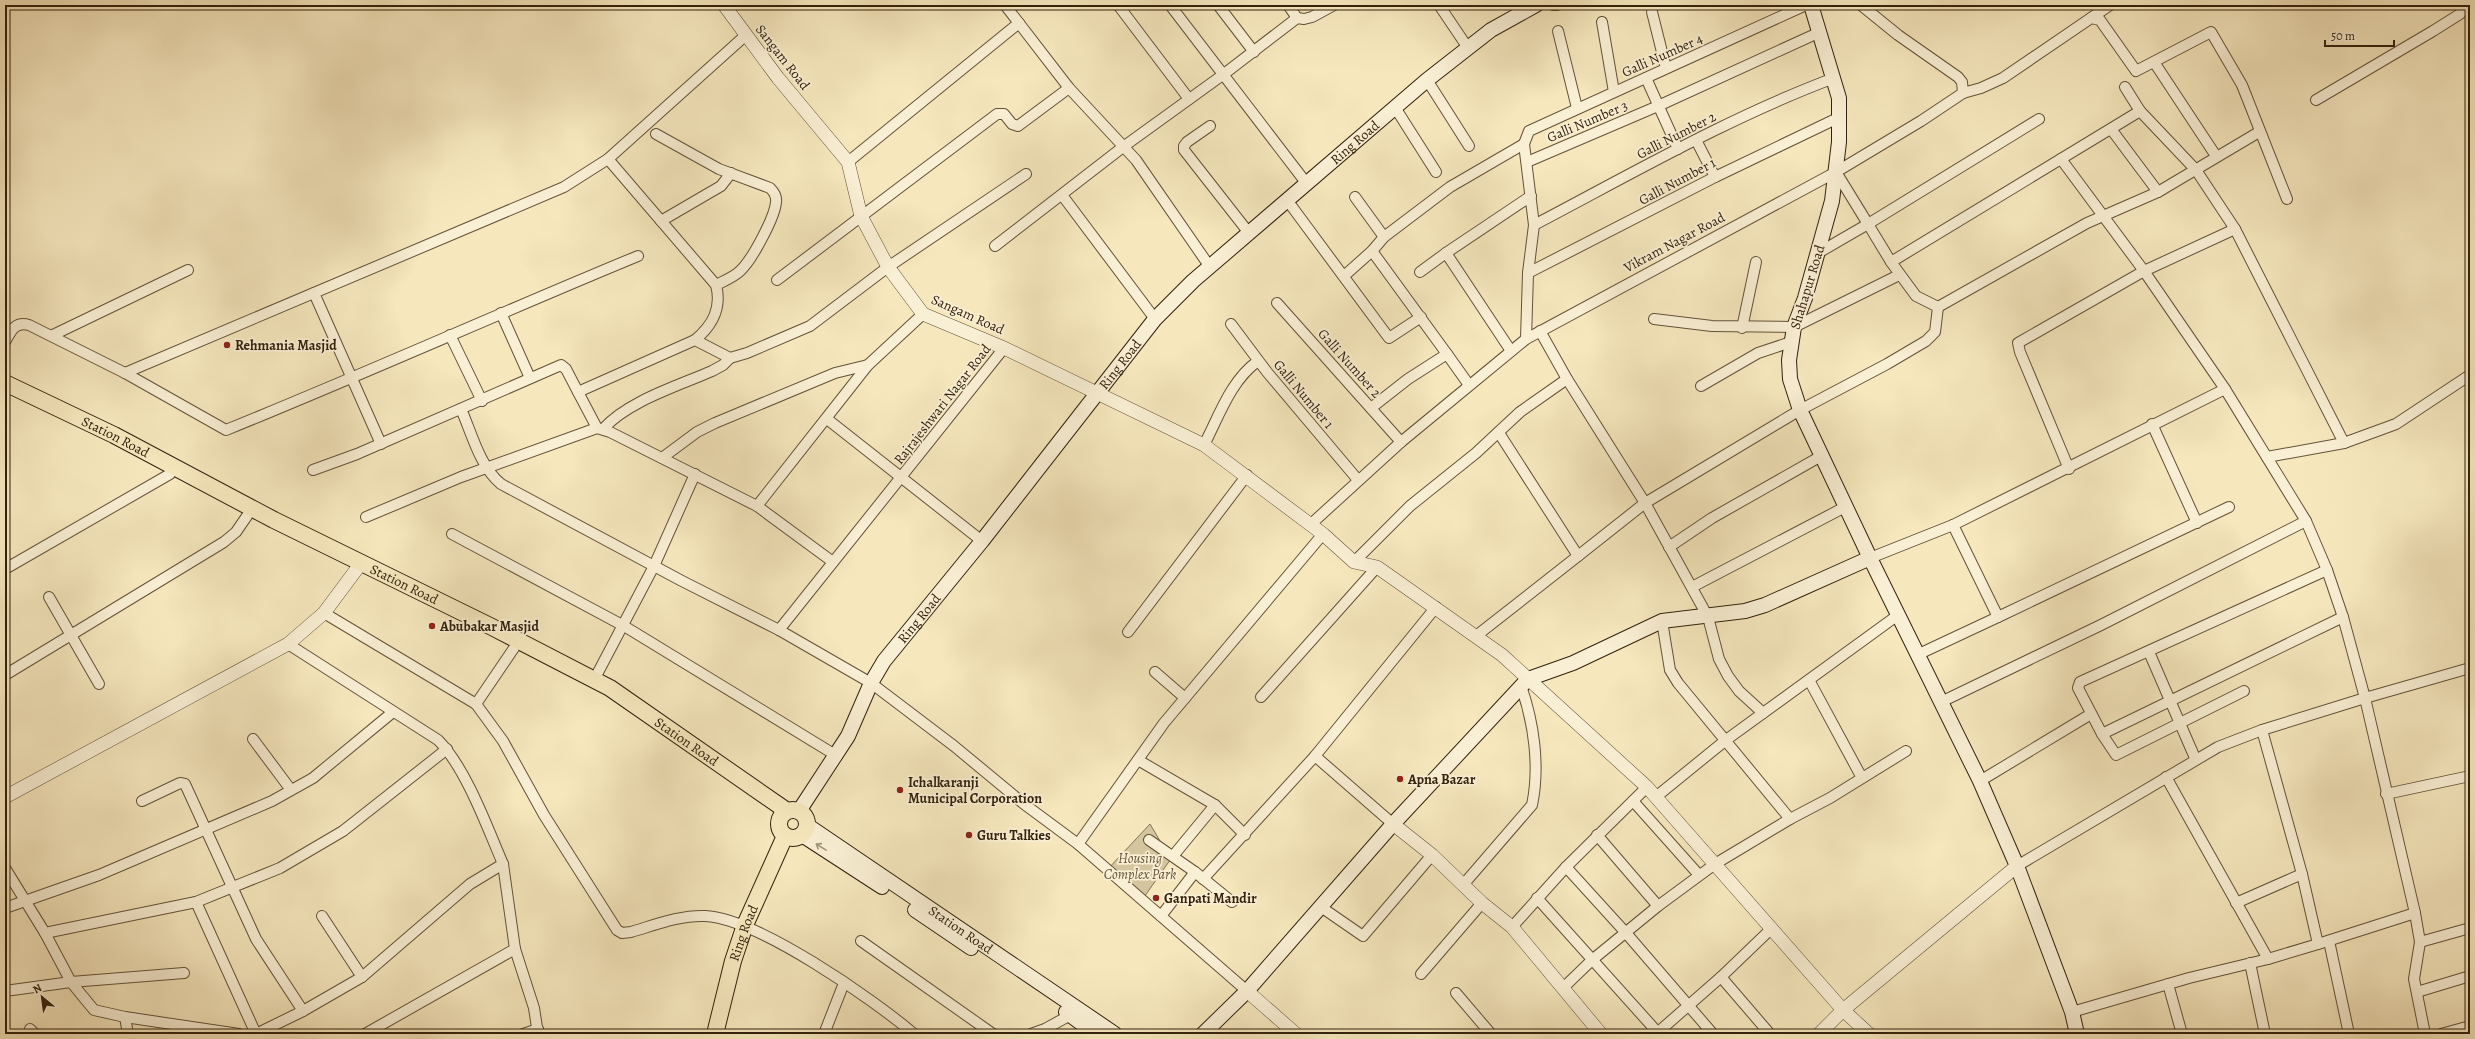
<svg xmlns="http://www.w3.org/2000/svg" width="2475" height="1039" font-family="Alegreya,serif">
<rect width="100%" height="100%" fill="#f6e7bd"/>
<filter id="stains"><feTurbulence type="fractalNoise" baseFrequency=".005" numOctaves="4"/><feColorMatrix values="0 0 0 0 .2 0 0 0 0 .09 0 0 0 0 .02 0 0 0 .5 -.17"/></filter>
<radialGradient id="worn" r=".72"><stop offset=".6" stop-color="#630" stop-opacity="0"/><stop offset="1" stop-color="#630" stop-opacity=".3"/></radialGradient>
<!-- green -->
<path fill="#d5c59f" stroke="#847356" d="M1150 824 1163 846 1175 853 1142 900 1107 870Z"/>
<g fill="none" stroke-linecap="round" stroke-linejoin="round">
<!-- minor casing -->
<g stroke="#635238" stroke-width="12">
<g id="minor">
<path d="M1005 5 1069 88 1136 160 1210 267"/>
<path d="M1118 5 1189 99"/>
<path d="M1170 5 1307 184"/>
<path d="M1218 5 1254 52"/>
<path d="M1288 5 1297 18 1304 19 1312 17 1334 5"/>
<path d="M1439 5 1468 48"/>
<path d="M1553 5H1557"/>
<path d="M1652 12 1666 68"/>
<path d="M2091 18 2110 5"/>
<path d="M1602 22 1614 92"/>
<path d="M1558 31 1577 108"/>
<path d="M2154 62 2216 156"/>
<path d="M1646 78 1678 149"/>
<path d="M1427 80 1469 146"/>
<path d="M1963 93 1981 88 2003 78 2091 18 2100 20 2136 71 2211 32 2242 85 2287 199"/>
<path d="M2316 100 2433 31 2460 14 2466 5"/>
<path d="M1396 109 1436 172"/>
<path d="M2140 111 2196 170 2235 229 2344 443"/>
<path d="M1210 126 1187 142 1184 146V150L1249 233"/>
<path d="M2111 129 2158 192"/>
<path d="M656 134 719 169 770 188C774 192 777 196 776 202 775 217 752 260 740 271 734 277 724 281 716 285"/>
<path d="M1696 140 1715 177"/>
<path d="M608 159 716 285C722 308 713 325 695 340"/>
<path d="M2061 159 2144 271 2225 389"/>
<path d="M848 162 1019 23"/>
<path d="M1527 162 1658 106 1820 32"/>
<path d="M1836 172 1868 224 2039 119"/>
<path d="M1062 195 1155 319"/>
<path d="M1355 197 1384 237"/>
<path d="M1287 200 1389 338 1421 317"/>
<path d="M661 221 721 186 731 173"/>
<path d="M1534 225C1633 173 1730 117 1834 78"/>
<path d="M995 246 1123 147 1224 74 1297 18"/>
<path d="M1372 251 1447 354"/>
<path d="M1818 253 1868 224 1891 262"/>
<path d="M1420 272 1446 253"/>
<path d="M1528 273 1715 177 1840 117"/>
<path d="M1344 276 1372 251 1384 237 1450 187 1524 144"/>
<path d="M777 280 997 114H1004L1012 124 1018 126 1069 88"/>
<path d="M314 293 381 444"/>
<path d="M1277 303 1401 442"/>
<path d="M1938 307 2087 223 2158 192 2259 132"/>
<path d="M501 313 530 378"/>
<path d="M1654 319 1712 326 1794 327 1899 275"/>
<path d="M1231 324 1267 372 1358 480"/>
<path d="M1742 328 1756 262"/>
<path d="M1540 331 1567 379 1645 503 1578 556"/>
<path d="M53 335 188 270"/>
<path d="M450 335 482 401"/>
<path d="M1526 339 1528 273 1534 225 1524 144 1529 131 1806 5"/>
<path d="M5 342C11 331 15 321 29 325L125 373 226 430C364 374 500 313 638 256"/>
<path d="M1511 351 1446 253 1531 196"/>
<path d="M125 373 564 187 608 159 746 35"/>
<path d="M1701 386 1758 353 1791 342"/>
<path d="M578 392 597 428"/>
<path d="M1371 408 1408 379 1447 354 1469 385"/>
<path d="M461 409C472 434 480 467 501 484L682 581 779 630 871 683 954 746 1024 804 1078 844 1247 991"/>
<path d="M827 419 982 541"/>
<path d="M2152 424 2197 523"/>
<path d="M603 429C628 401 678 386 712 371L723 365 730 358"/>
<path d="M1204 445C1219 416 1231 380 1258 361"/>
<path d="M2267 457 2344 443 2396 424 2470 375"/>
<path d="M662 458 697 432 715 423 835 373 868 365"/>
<path d="M2069 469 2020 352 2018 343 2144 271 2235 229"/>
<path d="M313 470 357 454 561 365 566 369 578 392 695 340 730 358 747 353 810 326 888 267 1026 174"/>
<path d="M757 506 833 562"/>
<path d="M366 517 461 477 597 428 610 432 757 506 868 365 923 314"/>
<path d="M1310 525 1401 442 1526 339 1836 172 1921 121 1963 93 1962 82 1958 77 1898 35 1861 5"/>
<path d="M1953 525 1998 617 2229 507"/>
<path d="M452 534 624 626 837 756"/>
<path d="M1669 547 1712 518 1823 455"/>
<path d="M1870 558 1953 525 2225 389 2306 521 2327 570 2343 617 2365 698 2470 668"/>
<path d="M1354 562 1410 506 1476 453 1520 412 1567 379"/>
<path d="M5 569 170 474"/>
<path d="M2327 570 2080 682 2078 688 2102 734 2343 617"/>
<path d="M1692 587 1847 506"/>
<path d="M49 597 99 684"/>
<path d="M324 613 476 704 503 741 544 815 617 930 622 933 631 932C655 925 680 915 705 916 757 918 873 999 914 1034"/>
<path d="M779 630 1004 348"/>
<path d="M1128 632 1247 475"/>
<path d="M1476 636 1578 556 1499 433"/>
<path d="M2149 652 2195 758"/>
<path d="M1919 654 1998 617"/>
<path d="M1155 672 1185 698"/>
<path d="M5 675 224 542 236 532 247 516"/>
<path d="M594 680 654 566 695 474"/>
<path d="M1809 680 1862 778"/>
<path d="M1261 697 1377 567"/>
<path d="M1941 702 2101 625 2306 521"/>
<path d="M476 704 514 648"/>
<path d="M1763 713 1739 691 1728 676 1719 659 1708 617 1645 503 1800 410 1887 364 1926 341 1935 332 1938 307 1916 296 1891 262 2140 111 2125 87"/>
<path d="M2102 734 2116 755 2244 691"/>
<path d="M253 739 291 790"/>
<path d="M1315 756 1393 824"/>
<path d="M1138 760 1215 805 1245 835"/>
<path d="M2166 777 2268 959"/>
<path d="M1980 781 2091 714"/>
<path d="M2386 794 2470 776"/>
<path d="M1657 796 1726 740 1898 615"/>
<path d="M142 801 180 783 185 784 256 939 303 1011"/>
<path d="M1633 801 1699 875"/>
<path d="M1790 819 1830 798 1906 751"/>
<path d="M1597 835 1658 906 1715 864 1790 819 1678 683 1670 670 1662 621"/>
<path d="M1149 840 1195 872 1232 902"/>
<path d="M1078 844 1164 723 1323 534"/>
<path d="M1173 856 1215 805"/>
<path d="M503 864 515 949 534 1008 538 1034"/>
<path d="M2017 866 2218 747 2262 730 2365 698 2415 913 2420 942 2414 979 2425 1034"/>
<path d="M1566 867 1626 933 1713 1034"/>
<path d="M5 868 45 933 71 982 94 1010 125 1017 239 1034"/>
<path d="M1203 879 1315 756 1436 607"/>
<path d="M1463 885 1532 805C1540 767 1534 723 1521 686"/>
<path d="M1537 898 1659 1034"/>
<path d="M196 902 256 1034"/>
<path d="M2236 903 2302 874"/>
<path d="M1321 907 1363 936 1432 855"/>
<path d="M5 908 99 875 272 801 313 778 393 712"/>
<path d="M322 916 362 977"/>
<path d="M1161 916 1195 872"/>
<path d="M1512 927 1566 867 1647 787"/>
<path d="M45 933 196 902 280 868 343 831 447 749"/>
<path d="M861 941 993 1034"/>
<path d="M2329 941 2349 1034"/>
<path d="M2420 942 2470 928"/>
<path d="M2318 944 2415 913"/>
<path d="M2250 963 2265 1034"/>
<path d="M1421 974 1482 903"/>
<path d="M1721 977 1770 1034"/>
<path d="M2168 984 2182 1034"/>
<path d="M1563 988 1592 960 1658 906"/>
<path d="M5 991 71 982 184 973"/>
<path d="M2417 992 2470 976"/>
<path d="M1456 993 1491 1034"/>
<path d="M2072 1012 2189 978 2268 959 2318 944 2302 874 2262 730"/>
<path d="M125 1017 128 1034"/>
<path d="M30 1029 35 1034"/>
<path d="M256 1034 303 1011 362 977 470 884 503 864C487 827 466 768 438 740L288 644"/>
<path d="M365 1034 515 949"/>
<path d="M523 1034 538 1029"/>
<path d="M824 1034 844 983"/>
<path d="M1031 1034 1045 1029 1074 1013"/>
<path d="M1656 1034 1721 977 1771 929"/>
<path d="M2441 1034 2470 1026"/>
</g>
</g>
<!-- tertiary casing -->
<g stroke="#635238" stroke-width="14">
<g id="tertiary">
<path d="M724 5 778 78 848 162 861 216 888 267 923 314 1004 348 1204 445 1323 534 1354 562 1377 567 1502 655 1647 787 1843 1010 1869 1034"/>
<path d="M5 797 288 644 324 613 362 562"/>
<path d="M1393 824 1432 855 1482 903 1512 927 1601 1034"/>
<path d="M1247 991 1296 1034"/>
<path d="M1819 1034 1843 1010 2017 866"/>
</g>
</g>
<!-- secondary casing -->
<g stroke="#32210c" stroke-width="16">
<g id="secondary">
<path d="M1811 5 1839 98V142L1832 201 1805 298 1794 327 1789 360 1790 379 1800 410 1870 558"/>
<path id="s1" d="M799 811 848 736 871 683 884 661 982 541 1155 319 1193 281 1427 80 1491 30 1536 5"/>
<path id="s2" d="M807 825 1115 1034"/>
<path d="M802 835 882 887"/>
<path d="M915 910 971 948"/>
<path d="M1066 1012 1096 1034"/>
<path d="M1203 1034 1247 991 1393 824 1528 679 1573 663 1662 621 1745 611 1765 605 1870 558 1980 781 2017 866 2072 1012 2077 1034"/>
</g>
</g>
<!-- primary casing -->
<g stroke="#32210c" stroke-width="18">
<g id="primary">
<path id="s3" d="M5 383 114 435 274 520 492 627 610 688 787 811"/>
<circle cx="793" cy="824" r="14"/>
<path id="s4" d="M715 1034 733 961 745 925 785 836"/>
</g>
</g>
<!-- minor -->
<use href="#minor" stroke="#f9efd4" stroke-width="10"/>
<!-- tertiary -->
<use href="#tertiary" stroke="#f9efd4" stroke-width="13"/>
<!-- secondary -->
<use href="#secondary" stroke="#f9efd4" stroke-width="14"/>
<!-- primary -->
<use href="#primary" stroke="#f6e7bd" stroke-width="16"/>
</g>
<!-- one-way arrows -->
<defs><path id="oneway-shaft" d="M-6 0H5M1.5-3L5.5 0L1.5 3" fill="none" stroke-width="1.6" stroke-linecap="round" stroke-linejoin="round"/></defs>
<use stroke="#9f927a" href="#oneway-shaft" transform="translate(821 847) rotate(-148)"/>
<!-- markers -->
<g fill="#8f2418" stroke="#f9efd4" stroke-width="1.5">
<circle cx="227" cy="345" r="4"/>
<circle cx="432" cy="626" r="4"/>
<circle cx="1400" cy="779" r="4"/>
<circle cx="900" cy="790" r="4"/>
<circle cx="969" cy="835" r="4"/>
<circle cx="1156" cy="898" r="4"/>
</g>
<g text-anchor="middle" stroke-width="3.5" stroke-linejoin="round" paint-order="stroke">
<!-- street labels -->
<g font-size="14" fill="#32210c" stroke="#f9efd4">
<text transform="translate(1662 55) rotate(-24)" y="5">Galli Number 4</text>
<text transform="translate(783 57) rotate(52)" y="5">Sangam Road</text>
<text transform="translate(1587 121) rotate(-23)" y="5">Galli Number 3</text>
<text transform="translate(1676 135) rotate(-27)" y="5">Galli Number 2</text>
<text dy="5" stroke="none"><textPath href="#s1" startOffset="876">Ring Road</textPath></text>
<text transform="translate(1677 181) rotate(-28)" y="5">Galli Number 1</text>
<text transform="translate(1674 242) rotate(-28)" y="5">Vikram Nagar Road</text>
<text transform="translate(1807 287) rotate(-73)" y="5">Shahapur Road</text>
<text transform="translate(968 314) rotate(24)" y="5">Sangam Road</text>
<text transform="translate(1350 363) rotate(48)" y="5">Galli Number 2</text>
<text dy="5" stroke="none"><textPath href="#s1" startOffset="552">Ring Road</textPath></text>
<text transform="translate(1304 394) rotate(50)" y="5">Galli Number 1</text>
<text transform="translate(942 404) rotate(-52)" y="5">Rajrajeshwari Nagar Road</text>
<text dy="5" stroke="none"><textPath href="#s3" startOffset="123">Station Road</textPath></text>
<text dy="5" stroke="none"><textPath href="#s3" startOffset="447">Station Road</textPath></text>
<text dy="5" stroke="none"><textPath href="#s1" startOffset="228">Ring Road</textPath></text>
<text dy="5" stroke="none"><textPath href="#s3" startOffset="771">Station Road</textPath></text>
<text dy="5" stroke="none"><textPath href="#s2" startOffset="186">Station Road</textPath></text>
<text dy="5" stroke="none"><textPath href="#s4" startOffset="105">Ring Road</textPath></text>
</g>
<!-- poi labels -->
<g font-size="14" font-weight="bold" fill="#32210c" stroke="#f9efd4" text-anchor="start">
<text x="235" y="350">Rehmania Masjid</text>
<text x="440" y="631">Abubakar Masjid</text>
<text x="1408" y="784">Apna Bazar</text>
<text x="908" y="787">Ichalkaranji<tspan x="908" dy="16">Municipal Corporation</tspan></text>
<text x="977" y="840">Guru Talkies</text>
<text x="1164" y="903">Ganpati Mandir</text>
</g>
<!-- park labels -->
<g font-size="14" font-style="italic" fill="#635238" stroke="#f9efd4">
<text x="1140" y="863">Housing<tspan x="1140" dy="16">Complex Park</tspan></text>
</g>
</g>
<!-- margin -->
<rect width="2475" height="1039" fill="none" stroke="#f6e7bd" stroke-width="20"/>
<rect x="6" y="6" width="2463" height="1027" fill="none" stroke="#32210c" stroke-width="2"/>
<rect x="10" y="10" width="2455" height="1019" fill="none" stroke="#32210c"/>
<!-- north arrow -->
<g transform="translate(42 997) rotate(331)" stroke="#f9efd4" stroke-width="3" paint-order="stroke">
<path d="M0-3L7 15L0 10L-7 15Z" fill="#32210c"/>
<text y="-6" font-size="11" font-weight="bold" text-anchor="middle" fill="#32210c">N</text>
</g>
<!-- scale -->
<path d="M2325 40v6h69v-6" fill="none" stroke="#32210c" stroke-width="2"/>
<text x="2331" y="40" font-size="12" fill="#32210c" stroke="#f9efd4" stroke-width="3" paint-order="stroke">50 m</text>
<rect width="100%" height="100%" filter="url(#stains)"/>
<rect width="100%" height="100%" fill="url(#worn)"/>
</svg>
